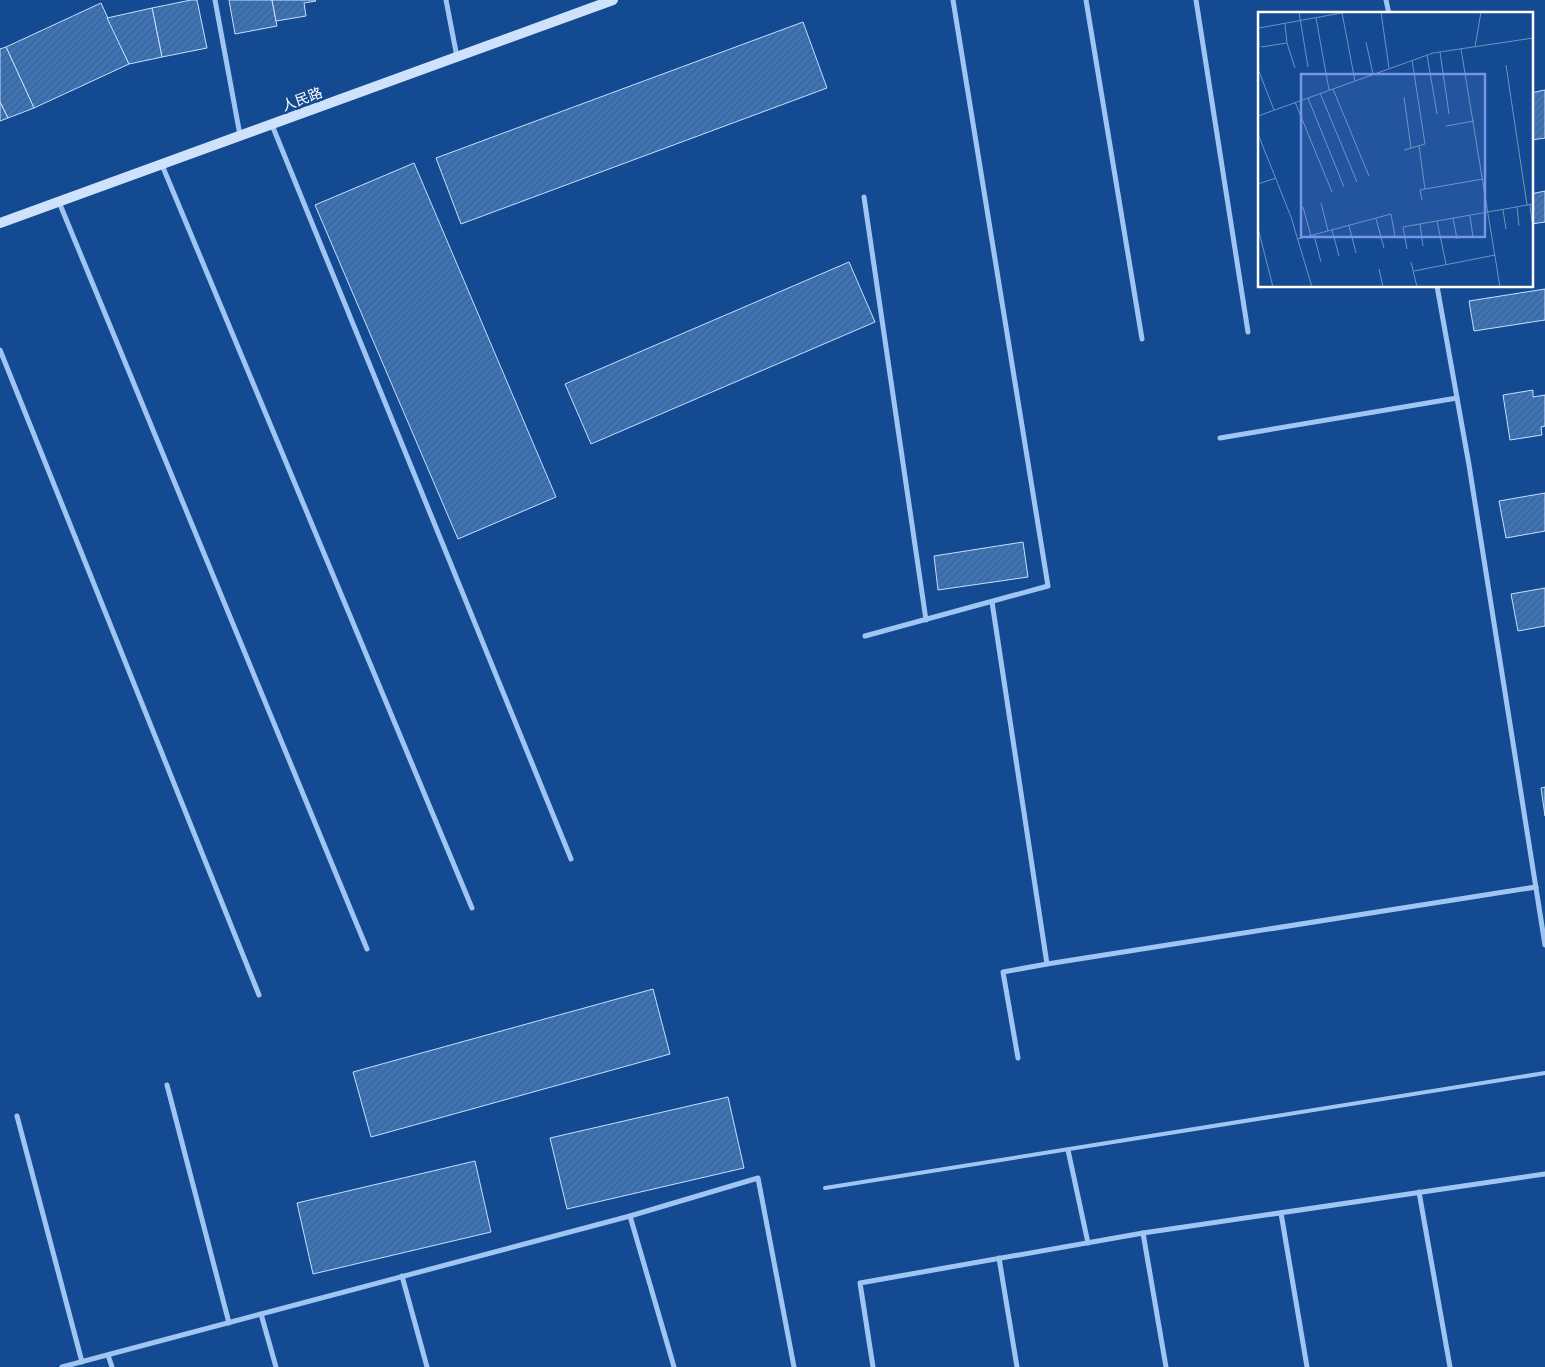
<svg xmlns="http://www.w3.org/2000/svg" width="1545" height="1367" font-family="'Fira Sans Condensed','Noto Sans SC',sans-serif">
<defs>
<pattern id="building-hatch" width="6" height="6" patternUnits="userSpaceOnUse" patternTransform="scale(1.25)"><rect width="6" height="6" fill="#3c74b9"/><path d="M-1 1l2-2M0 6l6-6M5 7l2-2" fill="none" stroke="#446082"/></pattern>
</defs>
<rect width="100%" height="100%" fill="#134a91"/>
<!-- building -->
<g fill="url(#building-hatch)" stroke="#c7dffc">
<path d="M191 0H197L207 48 162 57 152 8Z"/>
<path d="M229 0H272L277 26 235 34Z"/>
<path d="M272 0H315L316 1 304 3 306 16 276 21Z"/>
<path d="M101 3 129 64 34 108 6 47Z"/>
<path d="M152 8 162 57 129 64 107 18Z"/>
<path d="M803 22 827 88 461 224 436 158Z"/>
<path d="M6 47 34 108 8 118 0 102V49Z"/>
<path d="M1545 90V138L1531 140V93Z"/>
<path d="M0 102 8 118 0 121Z"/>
<path d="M414 163 556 497 458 539 315 205Z"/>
<path d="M1545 191V222L1531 224V194Z"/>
<path d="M849 262 875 322 591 444 565 384Z"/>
<path d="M1545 289V320L1474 331 1469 301Z"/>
<path d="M1533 390V397L1545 395V426L1541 427 1542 435 1510 440 1503 395Z"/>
<path d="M1545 493V531L1506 538 1499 501Z"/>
<path d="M1023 542 1028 577 938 590 934 556Z"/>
<path d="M1545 588V626L1518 631 1511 594Z"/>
<path d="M1545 787V816L1541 788Z"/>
<path d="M653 989 670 1054 371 1137 353 1072Z"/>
<path d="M728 1097 744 1168 567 1209 550 1138Z"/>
<path d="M475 1161 491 1232 313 1274 297 1203Z"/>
</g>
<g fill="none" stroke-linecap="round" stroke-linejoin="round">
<!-- lane -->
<path stroke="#a0c5f2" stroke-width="4" d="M825 1188 1545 1073"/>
<!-- street -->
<g stroke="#a0c5f2" stroke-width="5">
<path d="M215 0 240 135"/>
<path d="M446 0 457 57"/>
<path d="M1086 0 1142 339"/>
<path d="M1196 0 1248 332"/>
<path d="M1386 0 1389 14"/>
<path d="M272 125 571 859"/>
<path d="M162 165 472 908"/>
<path d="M864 197 926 620"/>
<path d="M59 202 367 949"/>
<path d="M1437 286 1469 465 1545 945"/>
<path d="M0 350 259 995"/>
<path d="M1220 438 1457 398"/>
<path d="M992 602 1047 964 1003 972 1018 1058"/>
<path d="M865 636 1048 586 953 0"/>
<path d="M1047 964 1536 887"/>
<path d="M167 1085 229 1323"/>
<path d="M17 1116 82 1362"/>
<path d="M1068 1150 1088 1243"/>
<path d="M1419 1192 1450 1367"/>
<path d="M1281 1213 1307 1367"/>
<path d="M630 1216 674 1367"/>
<path d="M1143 1233 1166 1367"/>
<path d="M999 1258 1017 1367"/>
<path d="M402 1276 427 1367"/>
<path d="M261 1314 276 1367"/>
<path d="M108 1355 112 1367"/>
<path d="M62 1367 630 1216 758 1178 794 1367"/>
<path d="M873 1367 860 1283 1143 1233 1545 1174"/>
</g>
<!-- secondary -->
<path stroke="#cfe2fc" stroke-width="10" d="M0 223 613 0"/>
</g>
<g text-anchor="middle" stroke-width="5" stroke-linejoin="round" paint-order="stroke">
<!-- street labels -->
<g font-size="14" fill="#fff" stroke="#134a91">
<text transform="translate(302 99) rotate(-20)" y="5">人民路</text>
</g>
</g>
<!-- overview -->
<g transform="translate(1258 12)">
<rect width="275" height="275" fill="#134a91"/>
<path fill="none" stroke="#7192bd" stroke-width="1" d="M41 0 50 55M123 0 131 56M84 1 97 69M58 6 71 78M0 7 1 35M27 12 29 31M1 16 89 0M108 30 115 62M3 35 29 31 37 56M217 35 223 0M203 37 242 275M182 40 191 102M169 43 179 102M248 53 269 193M0 57 16 98M75 77 111 164M62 81 99 170M146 85 153 136M50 86 86 175M37 90 74 180M0 104 175 41 275 26M188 114 216 109M0 122 33 205 54 275M161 134 167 177 162 178 164 188M146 138 167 132 154 48M0 172 18 166M167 177 225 167M63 191 70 219M272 193 274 210M45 195 53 224M259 195 261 214M245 198 248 217M212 204 215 225M195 206 199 227M118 207 126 236M179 209 188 252M162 212 165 234M91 214 98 241M0 216 15 275M74 218 81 244M56 223 63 250M40 227 133 202 137 225M149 237 145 215 275 192M153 250 159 275M121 257 125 275M156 259 237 243"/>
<path fill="#7795e8" fill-opacity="0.15" stroke="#7795e8" stroke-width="2.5" d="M43 62H227V225H43Z"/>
<rect width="275" height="275" fill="none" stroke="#fff" stroke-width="2.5"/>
</g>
</svg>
